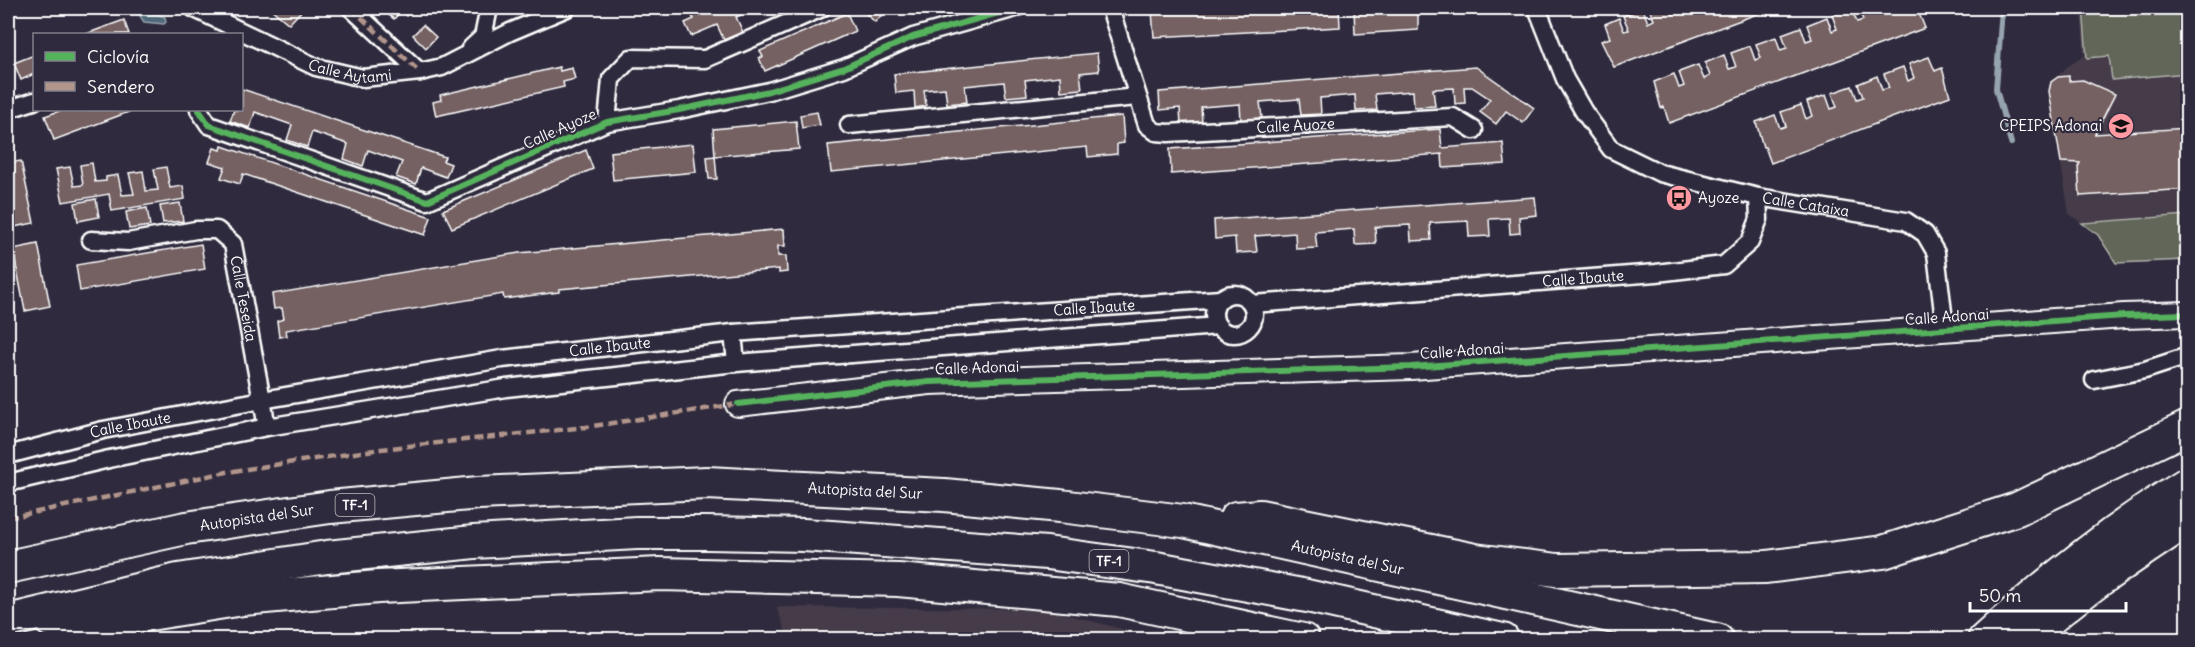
<svg xmlns="http://www.w3.org/2000/svg" width="2195" height="647" font-family="Delius,sans-serif">
<rect width="100%" height="100%" fill="#2f2a3d"/>
<filter id="ink" filterUnits="userSpaceOnUse"><feTurbulence type="fractalNoise" baseFrequency=".0167" numOctaves="2"/><feDisplacementMap in="SourceGraphic" scale="12" xChannelSelector="R" yChannelSelector="G"/><feConvolveMatrix kernelMatrix="1 2 1 2 8 2 1 2 1" color-interpolation-filters="sRGB"/></filter>
<g filter="url(#ink)">
<!-- built -->
<g fill="#443a48">
<path d="M2081 8H2187V260L2116 263 2098 235 2069 214 2049 91 2051 82 2068 66 2084 56Z"/>
<path d="M776 607 1046 609 1160 639H789Z"/>
</g>
<!-- green -->
<g fill="#626659" stroke="#b0b2ac" stroke-width="1.5">
<path d="M2083 8H2187V73L2112 80 2109 56 2087 58Z"/>
<path d="M2187 215V260L2116 263 2098 235 2082 223Z"/>
</g>
<!-- water -->
<path fill="#50687a" stroke="#96a4af" stroke-width="1.5" d="M143 9 165 17 166 22 164 24 144 22 138 13Z"/>
<g fill="none" stroke-linecap="round" stroke-linejoin="round">
<!-- stream -->
<path stroke="#96a4af" stroke-width="6" d="M2002 8 1996 89 2011 143"/>
</g>
<!-- building -->
<g fill="#756062" stroke="#fff" stroke-width="1.5">
<path d="M270 8H304L289 24Z"/>
<path d="M380 8H413L406 16 401 11 394 19Z"/>
<path d="M711 8H758L736 17 743 32 724 40 717 25 691 36 685 23 694 19 692 16Z"/>
<path d="M775 8H798L779 16Z"/>
<path d="M860 8H889L875 22Z"/>
<path d="M1228 8H1339L1340 27 1154 37 1152 11Z"/>
<path d="M1354 8H1418V30L1355 34Z"/>
<path d="M1649 8H1671L1673 14 1680 11 1678 8H1773L1614 67 1601 41 1610 38 1605 24 1619 18 1624 31 1629 30 1623 16 1643 9 1648 23 1654 20Z"/>
<path d="M1851 8 1857 22 1863 20 1859 8H1881L1883 12 1889 10 1888 8H1919L1920 11H1918L1925 28 1669 123 1664 107 1661 108 1654 82 1674 74 1679 88 1684 86 1679 72 1698 65 1704 79 1710 76 1705 63 1724 55 1729 69 1736 67 1731 53 1750 46 1755 60 1761 58 1756 44 1776 37 1780 50 1787 48 1782 34 1801 27 1806 41 1812 39 1807 25 1827 17 1832 31 1837 29 1832 15Z"/>
<path d="M847 13 855 31 765 71 759 58 763 57 760 51Z"/>
<path d="M124 20 129 34H86Z"/>
<path d="M423 25 436 37 426 48 413 35Z"/>
<path d="M1097 53 1099 71 1080 73 1082 89 1061 91 1060 76 1025 80 1027 95 1006 97 1004 82 965 86 967 102 947 104 945 88 924 90 926 106 915 108 914 91 896 93 894 74Z"/>
<path d="M34 55V74L21 80 14 63Z"/>
<path d="M1929 57 1935 71 1942 68 1950 96 1771 163 1765 147H1763L1756 122 1775 115 1780 128 1786 126 1781 112 1801 105 1806 119 1812 116 1807 102 1826 95 1831 109 1837 107 1832 93 1852 86 1857 99 1863 97 1858 84 1877 76 1882 90 1889 88 1884 74 1903 67 1908 81 1914 78 1909 64Z"/>
<path d="M559 67 560 71 572 68 575 79 563 82 564 87 436 116 433 102 441 100 440 95Z"/>
<path d="M1476 67 1534 108 1523 123 1506 111 1496 124 1480 112 1490 99 1472 87H1464L1465 103 1455 104 1454 88 1433 89 1435 106 1414 107 1413 91 1375 94 1377 110 1356 111 1355 95 1320 98 1321 114 1301 115 1299 99 1260 102 1262 118 1241 120 1240 104 1201 107 1202 123 1181 125 1180 108 1160 110 1159 92Z"/>
<path d="M2069 76V81L2083 80 2115 94 2095 134 2188 128V189L2080 196 2078 167 2080 163 2061 162 2049 91 2051 82 2058 77Z"/>
<path d="M242 89 445 157 443 161 451 164 446 177 421 168 416 184 396 177 402 162 368 150 363 166 344 159 348 144 312 132 307 147 287 140 292 125 255 112 250 128 230 121 234 110H242Z"/>
<path d="M62 110H134L54 140 45 116Z"/>
<path d="M817 112 820 125 802 128 800 115Z"/>
<path d="M1122 116 1124 143 1117 144V154L1088 157 1087 147 831 172 828 145Z"/>
<path d="M796 121 799 149 715 156 713 129Z"/>
<path d="M1440 129 1442 148 1503 143 1505 164 1443 168 1442 154 1171 174 1170 149Z"/>
<path d="M693 144 696 172 613 180 610 152Z"/>
<path d="M222 146 431 217 425 235 243 174 240 184 221 178 225 167 209 162 214 148 221 150Z"/>
<path d="M586 150 593 169 452 228 443 210Z"/>
<path d="M715 156 717 179H709L707 157Z"/>
<path d="M21 161 34 223 9 228 8 163Z"/>
<path d="M92 163 95 182 106 181V177L118 175 122 195 134 194 129 173 143 171 146 191 158 190 154 169 166 167 170 188 183 186 185 199 112 211 109 194 63 202 56 169 70 167 74 186 83 185 80 165Z"/>
<path d="M1535 197 1537 215 1519 217 1520 233 1510 234 1509 218 1489 219 1490 236 1469 237 1468 221 1430 223 1431 240 1411 241 1410 225 1375 227 1376 244 1355 245 1354 229 1315 232 1317 248 1296 249 1295 233 1255 236 1257 252 1236 253 1235 237 1215 239 1214 220Z"/>
<path d="M96 199 99 217 78 221 75 203Z"/>
<path d="M180 203 183 221 163 223 160 206Z"/>
<path d="M147 208 150 226 129 229 126 212Z"/>
<path d="M784 229 785 246H778V256H786L787 272 779 273V269L559 289V292L504 299 503 294 286 330 287 336 279 337 277 321 284 319 282 308 274 309 272 294 519 253Z"/>
<path d="M38 244 50 306 25 311 13 249Z"/>
<path d="M201 244 205 269 80 291 76 265Z"/>
</g>
<g fill="none" stroke-linecap="round" stroke-linejoin="round">
<!-- street casing -->
<g stroke="#fff" stroke-width="21">
<g id="street">
<path id="s1" d="M193 8 316 67 363 78 420 72 442 67 510 32 567 8"/>
<path d="M351 8 420 72"/>
<path id="s2" d="M1110 8 1147 125 1156 132 1168 133 1453 117 1474 130"/>
<path id="s3" d="M1537 8 1565 79 1584 112 1611 149 1660 173 1758 197 1906 221 1925 234 1936 253 1945 329"/>
<path d="M470 49 483 37 489 8"/>
<path d="M199 110 209 125 427 201 607 122 679 110 769 91 844 68 913 37 1016 8"/>
<path d="M8 112 9 109 34 101"/>
<path d="M607 122 611 79 631 58 705 59 822 8"/>
<path d="M849 125 1137 97"/>
<path id="s4" d="M91 240 128 242 196 230H217L233 244 267 427"/>
<circle cx="1234" cy="314" r="20"/>
<path id="s5" d="M1252 304 1656 273 1724 265 1750 242 1759 219 1758 197"/>
<path d="M733 333 736 363"/>
<path d="M2094 380 2145 370 2188 356"/>
<path id="s6" d="M8 455 103 430 262 400 502 359 733 333 1221 299"/>
<path d="M8 483 109 459 267 427 506 388 736 363 1218 326"/>
</g>
</g>
<!-- secondary casing -->
<g stroke="#fff" stroke-width="28">
<path id="secondary" d="M738 404 929 382 1411 367 2124 316 2188 314"/>
</g>
<!-- highway casing -->
<g stroke="#fff" stroke-width="36">
<g id="highway">
<path d="M1236 518 1260 516 1475 560 1557 570 1766 567 1883 552 2017 509 2188 427"/>
<path id="s7" d="M8 567 186 528 330 507 479 493 707 483 944 495 1060 506 1183 521 1717 640"/>
<path d="M50 620 81 625 243 599 378 587 660 574 898 580 1119 600 1303 640"/>
<path d="M8 621 178 580 327 557 474 542 637 533H707L804 535 1047 553 1156 568 1307 596 1503 640"/>
<path d="M1984 640C2046 583 2116 527 2188 483"/>
<path d="M2026 640C2075 594 2132 557 2188 520"/>
</g>
</g>
<!-- street -->
<use href="#street" stroke="#2f2a3d" stroke-width="16"/>
<!-- secondary -->
<use href="#secondary" stroke="#2f2a3d" stroke-width="24"/>
<!-- highway -->
<use href="#highway" stroke="#2f2a3d" stroke-width="32"/>
<!-- quiet -->
<g stroke="#b2968c" stroke-width="4.5" stroke-dasharray="9 4.5" stroke-linecap="butt">
<path d="M351 8 420 72"/>
<path d="M8 518 227 472 381 449 586 427 738 404"/>
</g>
<!-- cycleway casing -->
<g stroke="#2f2a3d" stroke-width="10">
<g id="cycleway">
<path d="M199 110 209 125 427 201 607 122 679 110 769 91 844 68 913 37 1016 8"/>
<path d="M738 404 929 382 1411 367 2124 316 2188 314"/>
</g>
</g>
<!-- cycleway -->
<use href="#cycleway" stroke="#56b35d" stroke-width="6"/>
</g>
</g>
<!-- icons -->
<defs>
<g id="school-disc" transform="scale(1.35)"><circle r="9.5" fill="#ff9aa2" stroke="#2f2a3d"/><path d="M0-5L7-2L0 1L-7-2ZM-4 1L0 2.5L4 1V4Q0 6-4 4Z" fill="#111"/></g>
<g id="bus-disc" transform="scale(1.35)"><circle r="9.5" fill="#ff9aa2" stroke="#2f2a3d"/><path d="M-5-6H5V4H4V6H2V4H-2V6H-4V4H-5ZM-3.5-4V0h7V-4ZM-3.5 1.2v1.5H-2V1.2ZM2 1.2v1.5H3.5V1.2Z" fill="#111"/></g>
</defs>
<g fill-rule="evenodd">
<use href="#school-disc" x="2121" y="126"/>
<use href="#bus-disc" x="1679" y="198"/>
</g>
<g text-anchor="middle" stroke-width="4.5" stroke-linejoin="round" paint-order="stroke">
<!-- shield labels -->
<g fill="#2f2a3d" stroke="#c1bfc5" stroke-width="1.5">
<rect x="335.5" y="494" width="39" height="22" rx="4.5"/>
<rect x="1089.5" y="550" width="39" height="22" rx="4.5"/>
</g>
<g font-size="14" font-weight="bold" fill="#fff">
<text x="355" y="510">TF-1</text>
<text x="1109" y="566">TF-1</text>
</g>
<!-- street labels -->
<g font-size="15" fill="#fff" stroke="#2f2a3d">
<text dy="5" stroke="none"><textPath href="#s1" startOffset="171">Calle Aytami</textPath></text>
<text dy="5" stroke="none"><textPath href="#s2" startOffset="274">Calle Ayoze</textPath></text>
<text transform="translate(560 129) rotate(-24)" y="5">Calle Ayoze</text>
<text dy="5" stroke="none"><textPath href="#s3" startOffset="364">Calle Cataixa</textPath></text>
<text dy="5" stroke="none"><textPath href="#s5" startOffset="332">Calle Ibaute</textPath></text>
<text dy="5" stroke="none"><textPath href="#s4" startOffset="204">Calle Teseida</textPath></text>
<text dy="5" stroke="none"><textPath href="#s6" startOffset="1098">Calle Ibaute</textPath></text>
<text transform="translate(1947 317) rotate(-4)" y="5">Calle Adonai</text>
<text dy="5" stroke="none"><textPath href="#s6" startOffset="612">Calle Ibaute</textPath></text>
<text transform="translate(1462 351) rotate(-4)" y="5">Calle Adonai</text>
<text transform="translate(977 368) rotate(-2)" y="5">Calle Adonai</text>
<text dy="5" stroke="none"><textPath href="#s6" startOffset="126">Calle Ibaute</textPath></text>
<text dy="5" stroke="none"><textPath href="#s7" startOffset="864">Autopista del Sur</textPath></text>
<text dy="5" stroke="none"><textPath href="#s7" startOffset="254">Autopista del Sur</textPath></text>
<text dy="5" stroke="none"><textPath href="#s7" startOffset="1352">Autopista del Sur</textPath></text>
</g>
<!-- poi labels -->
<g font-size="15" fill="#fff" stroke="#2f2a3d" text-anchor="end">
<text x="2102" y="131">CPEIPS Adonai</text>
<text x="1698" y="203" text-anchor="start">Ayoze</text>
</g>
</g>
<!-- margin -->
<rect width="2195" height="647" fill="none" stroke="#2f2a3d" stroke-width="30"/>
<rect x="15" y="15" width="2165" height="617" fill="none" stroke="#fff" stroke-width="2" filter="url(#ink)"/>
<!-- legend -->
<rect x="33" y="33" width="210" height="78" fill="#2f2a3d" stroke="#827f8b" stroke-width="1.5"/>
<rect x="45" y="52" width="30" height="9" fill="#56b35d" stroke="#827f8b" stroke-width="1.5"/>
<text x="87" y="63" font-size="18" fill="#ffffff">Ciclovía</text>
<rect x="45" y="82" width="30" height="9" fill="#b2968c" stroke="#827f8b" stroke-width="1.5"/>
<text x="87" y="93" font-size="18" fill="#ffffff">Sendero</text>
<!-- scale -->
<path d="M1970 602v9h156v-9" fill="none" stroke="#ffffff" stroke-width="3"/>
<text x="1979" y="602" font-size="18" fill="#ffffff" stroke="#2f2a3d" stroke-width="4.5" paint-order="stroke">50 m</text>
</svg>
